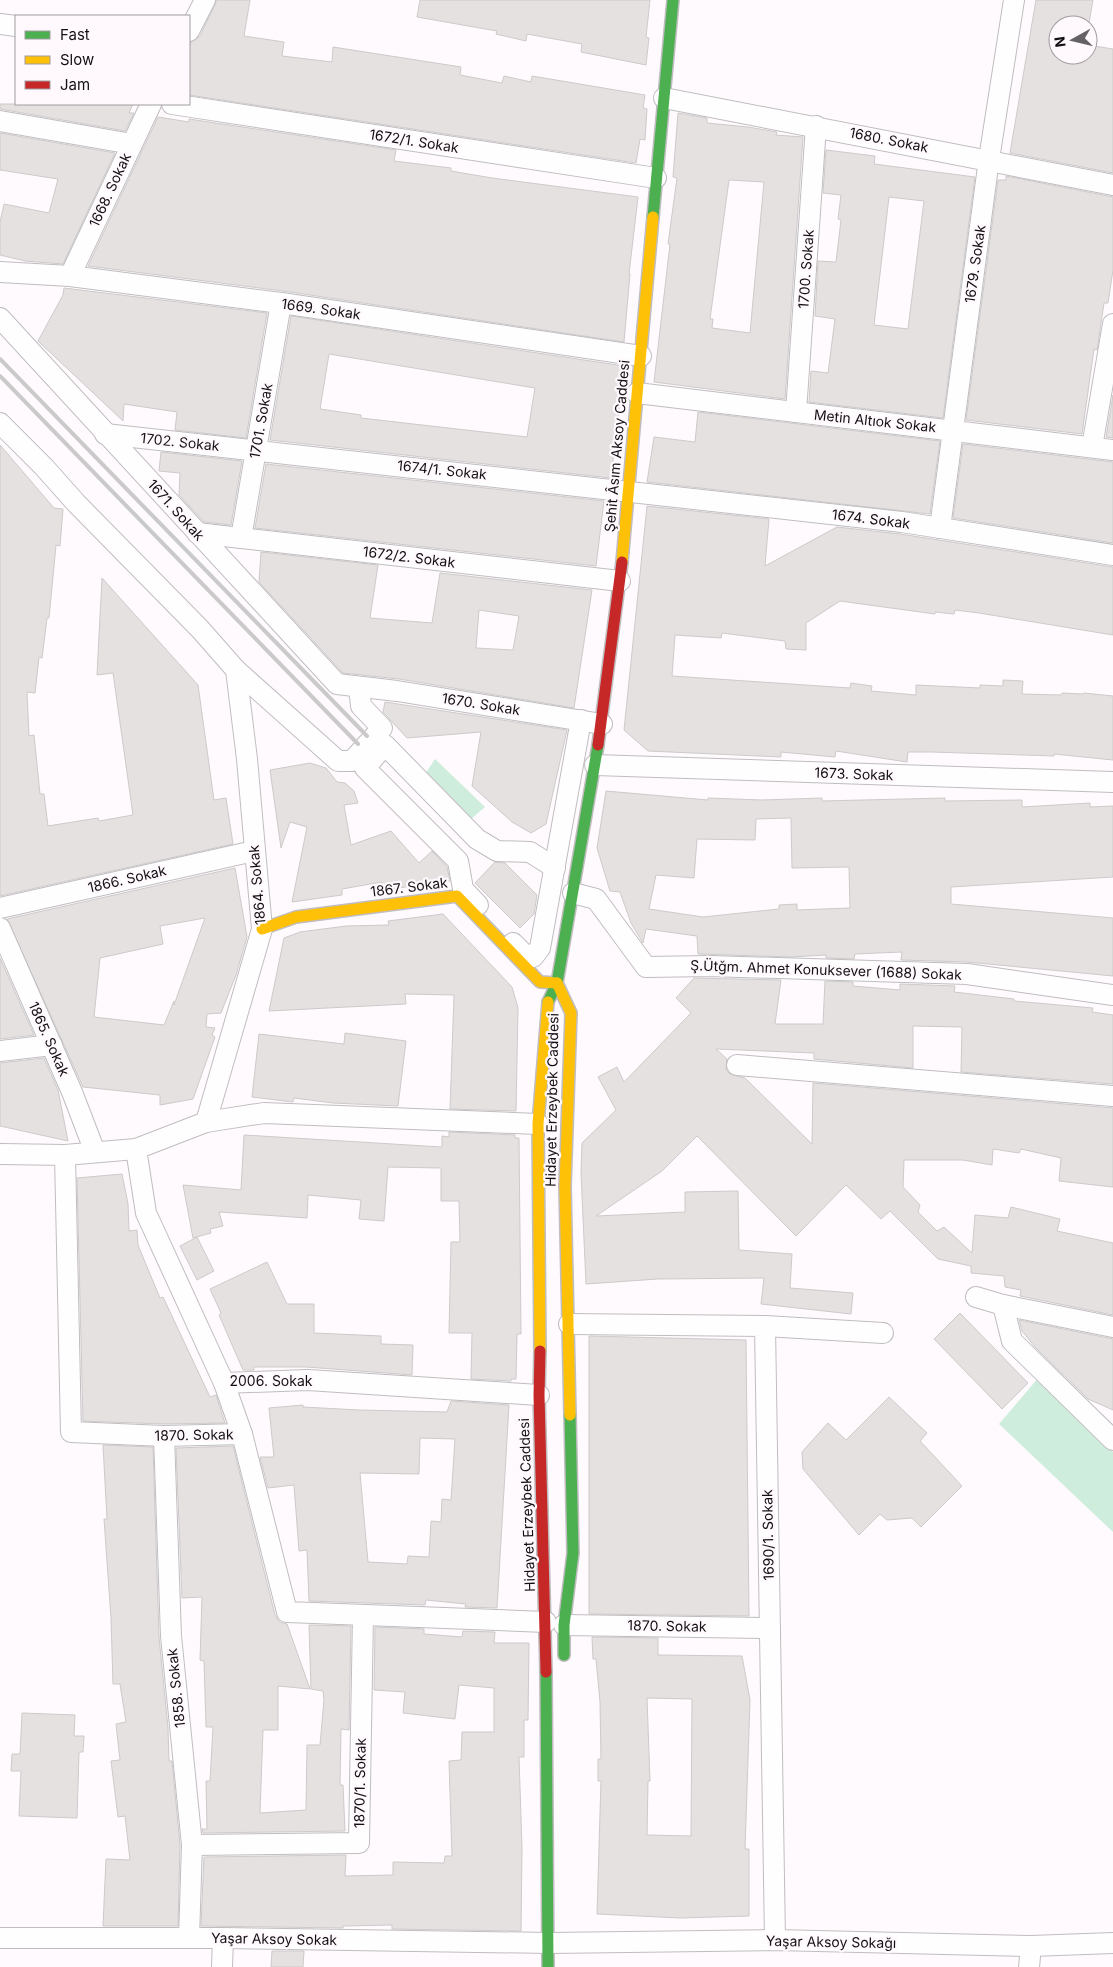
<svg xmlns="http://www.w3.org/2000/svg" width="1113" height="1967" font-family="Inter,sans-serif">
<rect width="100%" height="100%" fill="#fefafd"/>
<!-- green -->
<g fill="#ceeddc">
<path d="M435 759 485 807 470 820 422 779Z"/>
<path d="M1039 1377 1113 1452V1532L999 1424Z"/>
</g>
<!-- building -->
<g fill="#e5e1e1" stroke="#cdcaca" fill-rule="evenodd">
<path d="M217 0H250L244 36 284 42 282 56 332 62 333 47 461 67 460 75 502 83 504 76 531 82 532 76 645 95 643 108 647 109 645 140 640 139 636 163 189 95V49L191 42 200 36Z"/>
<path d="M420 0H650L646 37 649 38 646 65 581 52 582 44 527 34 526 41 496 34 497 31 417 17Z"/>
<path d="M1036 0H1093L1088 29V25H1058V55H1088V45L1113 49V173L1010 153Z"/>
<path d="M0 104H133L129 113H134L125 131 0 109Z"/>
<path d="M678 113 707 118V123L748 127 777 132 776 135 803 137 785 399 654 382 670 244H668L677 178 673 177ZM729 180 764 182 750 333 712 328 713 319H710Z"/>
<path d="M158 117 189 122V119L396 150 394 161 451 168V171L492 178 638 197 629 274H630L624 342 283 291 88 266Z"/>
<path d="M0 133 115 153 63 264 25 261 0 255V222L4 204 49 213 58 179 0 170Z"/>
<path d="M826 150 875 156 874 164 975 177 943 418 809 402 811 371 828 373 835 319 815 316 818 261 836 262 841 220 838 219 841 195 823 193ZM889 197 924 201 908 329 874 325Z"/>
<path d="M1006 176 1113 197V270L1108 303H1104L1097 350 1094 349 1082 434 966 420 998 180H1006Z"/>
<path d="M64 288 267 313 246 438 175 430 177 412 124 404 123 421 38 341 63 295Z"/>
<path d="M291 316 624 366 611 478 270 440ZM329 354 535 388 527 437 361 418V415L320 409Z"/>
<path d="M1113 395V438L1106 437Z"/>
<path d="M698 412 940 441 930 514 647 482 654 437 695 442Z"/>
<path d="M963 444 1113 462V543L953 518Z"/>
<path d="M0 445 54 508 63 509 60 546 56 545 49 618H47L42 658 39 657 35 693 27 692 29 736 34 735 40 794H44L48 826 98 818 99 821 133 815 113 673 97 675 102 578 198 685 214 800 226 798 233 844 0 896Z"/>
<path d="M161 452 242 461 231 525 204 522 179 495 180 473 159 471Z"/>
<path d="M266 464 604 501 596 566 255 528Z"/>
<path d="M647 506 769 519 765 566 837 527 900 534 1113 567V635L979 613 955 610 954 614 935 612V614L840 601 806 623V650L786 649 785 641 722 633 721 638 675 635 672 676 850 688 851 683 872 686 871 691 916 695V685L980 688V685L1003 686V680L1023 681 1022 694 1061 695 1062 693 1083 694 1084 693 1113 696V760L1054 754V756L932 752H908L907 762 836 751 835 757 781 752V757L648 751 624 730Z"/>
<path d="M261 552 378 565 370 618 432 623 440 573 592 590 574 708 399 679 343 673 259 582ZM479 610 519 616 513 650 476 648Z"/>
<path d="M385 702 567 730 546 824 531 833 512 822 472 786 481 732 407 738 383 712Z"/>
<path d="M310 763 326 768 337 782 345 783 354 791 358 803 344 805 351 845 391 831 419 863 432 851 447 867 450 881 383 890 382 882 342 889V895L292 902 307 827 290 822 281 848 270 770Z"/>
<path d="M606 791 708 800V798L762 800 822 798V801L945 798V801L1022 800V807L1090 803V807L1113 806V877L951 887V904L1113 918V976L967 962 901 960 902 952 855 954 854 959 826 958V955L791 957 698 954 697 936 646 929 643 943 631 923 620 892 610 891 597 848ZM791 818 792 868 849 867 850 908 797 910V904L779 905V909L703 917 649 909 656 875 694 878 697 839 755 840 756 819Z"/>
<path d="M495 862 505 863 537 895 534 914 520 928 475 883Z"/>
<path d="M235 868 247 937 236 975 221 1013 207 1014 206 1027 215 1028 212 1035 215 1037 193 1099 160 1105V1095L83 1087 7 919ZM205 918 174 1005V1001L164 1025 94 1017 100 958 163 944 160 926Z"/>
<path d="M443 914 512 987 518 1008 516 1111 450 1109 454 995 405 994 406 1004 269 1011 284 938 300 932 346 926 389 925 388 921Z"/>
<path d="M0 958 34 1035 0 1039Z"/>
<path d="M694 978 781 980 775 1024H823L825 981 853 982V986L900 990V984L955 986 954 992 1014 999V1001L1093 1008 1092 1012 1113 1015V1084L961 1072 962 1027 913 1026V1068L814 1059V1053L716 1049 727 1059 726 1070 730 1074 745 1078 812 1144 813 1083 1113 1108V1187L1059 1181 1061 1158 1021 1149 1019 1153 993 1149 992 1165 963 1160H904L903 1187 920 1205 918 1212 937 1231 944 1227 972 1253 975 1215 1008 1218 1011 1207 1060 1219 1057 1231 1113 1243V1315L1020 1296 1021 1290 1005 1287 1004 1276 971 1273V1266L938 1259 890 1211 881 1219 846 1185 796 1236 697 1136 662 1171 596 1216 685 1212V1192L738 1191 739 1250 792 1254 790 1288 853 1293 851 1314 761 1304 764 1278 658 1279 586 1284 581 1173 582 1143 616 1110 598 1077 617 1067 624 1082 691 1013 676 998Z"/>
<path d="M345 1033 406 1041 398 1106 333 1103 294 1098 293 1102 252 1097 259 1034 344 1044Z"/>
<path d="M44 1058 58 1090 68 1141 0 1126V1063Z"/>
<path d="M449 1132 515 1135V1138H519L521 1334H517L516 1379H511V1381L471 1379 472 1333H449L451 1242H460L459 1201H441V1168L388 1167 384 1221 359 1219 361 1200 308 1195 307 1218 219 1212 223 1226 210 1229 211 1233 193 1238 183 1185 241 1190 244 1135 442 1147V1136L449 1137Z"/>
<path d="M122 1174 128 1204 129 1231 137 1230 138 1245 160 1298 163 1297 210 1397 216 1395 225 1423 164 1424 83 1421 77 1178Z"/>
<path d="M197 1237 214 1271 197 1280 180 1246Z"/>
<path d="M267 1262 287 1304H314V1333L381 1336V1344L413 1345 412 1375 306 1367H254V1370H243L219 1315 221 1313 210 1289Z"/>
<path d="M960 1313 1028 1383 1002 1409 934 1339Z"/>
<path d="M1019 1320 1113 1339V1410L1088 1399 1035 1347 1022 1331Z"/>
<path d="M589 1336 746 1340 749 1616 589 1614Z"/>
<path d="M889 1397 927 1433 920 1441 962 1486 921 1527 912 1518 887 1520 880 1514 859 1535 803 1469 802 1452 828 1423 846 1440Z"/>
<path d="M451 1401 509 1405 497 1608 465 1607 466 1604 426 1600 425 1605 309 1601 307 1550 299 1551 294 1485 268 1488 260 1457H274L269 1408 303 1405V1407L359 1410 447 1412ZM420 1438 455 1439 451 1500 442 1499 441 1522 431 1521 429 1557 408 1556 407 1564 368 1562 360 1473 419 1474Z"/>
<path d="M103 1445 153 1447 159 1637 168 1728 169 1761H172L180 1845 178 1926H103L106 1859 130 1860 125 1816 118 1817 111 1761 120 1760 116 1724 126 1722 120 1684H113L111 1618 104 1519H107Z"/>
<path d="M233 1446 275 1615 280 1622 287 1624 310 1689 278 1686V1730H263L260 1813 306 1810 307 1745H320L324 1700 323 1691 311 1689 309 1625 351 1626 349 1730 341 1729 340 1785H343L345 1831 203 1833 202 1829H207L206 1781H210L213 1727H206L204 1661 200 1660 202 1597 182 1598 176 1448Z"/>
<path d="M375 1627 424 1629V1634L462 1637 463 1631 495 1632 494 1643H529L528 1720H524V1757H519L522 1848 521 1931 392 1929V1925L343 1926V1928L201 1926 204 1857 346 1855 345 1876 393 1875V1862L444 1863 445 1856H452L449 1761 461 1760 462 1732H494V1688L459 1685 455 1719 403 1713 405 1692 374 1690Z"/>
<path d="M592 1637 658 1638V1655L742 1656 750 1700 745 1849H749V1916L681 1918 597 1914 601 1781H598V1759H601L600 1702 596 1659H593ZM647 1698 692 1699 691 1836 647 1835 648 1781H650Z"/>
<path d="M22 1713 75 1715 74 1736H84L83 1752H79L77 1818 19 1816 21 1771H11L12 1754H20Z"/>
<path d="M272 1951H304L303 1967H271Z"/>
</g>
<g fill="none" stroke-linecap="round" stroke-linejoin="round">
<!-- street casing -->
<g stroke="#c0bdc0" stroke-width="22">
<g id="street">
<path d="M0 24 16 26"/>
<path d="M189 31 205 0"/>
<path d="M664 98 1113 185"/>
<path d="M172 104 656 178"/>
<path d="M0 121 132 144"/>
<path d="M0 272 70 276 281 303 641 356"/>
<path d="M70 276 151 104"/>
<path d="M0 318 337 684 397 691 602 724"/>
<path d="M637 393 1113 450"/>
<path d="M796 412 816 126"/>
<path d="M0 423 44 467 76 503 200 629 236 670 338 761H352L382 728 361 706 359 688"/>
<path d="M105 434 902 522 1113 555"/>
<path d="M1092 447 1113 324"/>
<path d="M940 528 989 159 1014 0"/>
<path d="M197 533 620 581"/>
<path d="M241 538 281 303"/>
<path d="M595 765 1113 782"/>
<path d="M573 893 596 899 646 967 710 966 967 974 1113 995"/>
<path d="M478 905 463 889 458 861 365 768 385 745 477 839 497 851 530 852 555 868"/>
<path d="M0 908 254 851"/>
<path d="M0 928 72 1092 95 1152"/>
<path d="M513 943 523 953 533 957 540 948 581 720"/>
<path d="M0 1051 52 1045"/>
<path d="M737 1065 1113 1096"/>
<path d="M206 1122 262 929 247 759 236 670"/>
<path d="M136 1149 146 1213 224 1383 308 1380 539 1395"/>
<path d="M0 1154 65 1155 136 1149 206 1122 264 1113 538 1124"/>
<path d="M65 1155 71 1432 164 1436 242 1434 287 1612 546 1622"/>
<path d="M976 1297 1003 1305 1113 1327"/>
<path d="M1003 1305 1012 1341 1113 1440"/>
<path d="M569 1324 765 1326 775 1940"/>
<path d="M765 1326 883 1333"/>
<path d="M224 1383 242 1434"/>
<path d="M164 1436 171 1636 192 1845 189 1938"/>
<path d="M564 1625 770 1628"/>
<path d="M192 1845 359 1843 363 1616"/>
<path d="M0 1938H223L549 1943 775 1940 1031 1946 1113 1943"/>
<path d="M222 1967 223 1938"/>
<path d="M1029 1967 1031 1946"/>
</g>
</g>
<!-- fast casing -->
<g stroke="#c0bdc0" stroke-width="14">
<g id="fast">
<path d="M653 217 673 0"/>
<path d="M548 1002 557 983 598 745"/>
<path d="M564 1655V1625L573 1553 570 1415"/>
<path d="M546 1672 548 1967"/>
</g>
</g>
<!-- slow casing -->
<g stroke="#c0bdc0" stroke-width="14">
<g id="slow">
<path d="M622 562 653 217"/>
<path d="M262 929 296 917 457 896 540 982 557 983"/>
<path d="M557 983 571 1013 565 1186 570 1415"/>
<path d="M540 1351 538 1124 548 1002"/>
</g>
</g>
<!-- jam casing -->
<g stroke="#c0bdc0" stroke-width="14">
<g id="jam">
<path d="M598 745 622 562"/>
<path d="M540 1351 539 1395 546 1672"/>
</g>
</g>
<!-- street -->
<use href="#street" stroke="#fffeff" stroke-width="20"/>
<!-- fast -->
<use href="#fast" stroke="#4caf50" stroke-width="11"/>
<!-- slow -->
<use href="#slow" stroke="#ffc107" stroke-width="11"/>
<!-- jam -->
<use href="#jam" stroke="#c62828" stroke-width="11"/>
<!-- rail -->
<g stroke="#cbcacb" stroke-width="4">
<path d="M0 359 367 736"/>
<path d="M0 376 358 744"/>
</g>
</g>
<g text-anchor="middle" stroke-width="4.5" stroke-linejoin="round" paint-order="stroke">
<!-- street labels -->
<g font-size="14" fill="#131013" stroke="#fff9fe">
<text transform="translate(889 140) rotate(11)" y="5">1680. Sokak</text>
<text transform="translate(414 141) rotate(9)" y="5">1672/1. Sokak</text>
<text transform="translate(110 190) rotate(-65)" y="5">1668. Sokak</text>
<text transform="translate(975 264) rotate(-82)" y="5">1679. Sokak</text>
<text transform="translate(806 269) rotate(-86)" y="5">1700. Sokak</text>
<text transform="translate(321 309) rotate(8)" y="5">1669. Sokak</text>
<text transform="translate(261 421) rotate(-80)" y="5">1701. Sokak</text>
<text transform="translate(875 421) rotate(6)" y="5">Metin Altıok Sokak</text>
<text transform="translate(180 442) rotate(6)" y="5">1702. Sokak</text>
<text transform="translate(617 446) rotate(-85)" y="5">Şehit Âsım Aksoy Caddesi</text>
<text transform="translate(442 470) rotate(6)" y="5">1674/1. Sokak</text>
<text transform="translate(176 510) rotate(48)" y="5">1671. Sokak</text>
<text transform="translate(871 519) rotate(7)" y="5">1674. Sokak</text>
<text transform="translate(409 557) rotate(7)" y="5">1672/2. Sokak</text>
<text transform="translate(481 704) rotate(9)" y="5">1670. Sokak</text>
<text transform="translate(854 774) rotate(2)" y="5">1673. Sokak</text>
<text transform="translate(127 879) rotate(-13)" y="5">1866. Sokak</text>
<text transform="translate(257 885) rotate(-95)" y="5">1864. Sokak</text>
<text transform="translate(409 887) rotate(-7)" y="5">1867. Sokak</text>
<text transform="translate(826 970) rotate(2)" y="5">Ş.Ütğm. Ahmet Konuksever (1688) Sokak</text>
<text transform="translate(49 1039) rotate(66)" y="5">1865. Sokak</text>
<text transform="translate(552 1100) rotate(-89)" y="5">Hidayet Erzeybek Caddesi</text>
<text x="271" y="1386">2006. Sokak</text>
<text transform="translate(194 1435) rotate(-1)" y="5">1870. Sokak</text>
<text transform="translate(527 1505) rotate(-92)" y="5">Hidayet Erzeybek Caddesi</text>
<text transform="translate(768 1535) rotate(-91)" y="5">1690/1. Sokak</text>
<text transform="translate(667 1626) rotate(1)" y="5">1870. Sokak</text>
<text transform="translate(176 1688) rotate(-96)" y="5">1858. Sokak</text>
<text transform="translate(360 1783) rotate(-89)" y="5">1870/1. Sokak</text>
<text transform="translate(274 1939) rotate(1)" y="5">Yaşar Aksoy Sokak</text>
<text transform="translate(831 1942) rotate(1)" y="5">Yaşar Aksoy Sokağı</text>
</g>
</g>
<!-- legend -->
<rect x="15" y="15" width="175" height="90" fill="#fff9fe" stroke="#a19ca0"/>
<rect x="25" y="31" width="25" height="8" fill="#4caf50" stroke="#a19ca0"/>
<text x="60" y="40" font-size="15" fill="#131013">Fast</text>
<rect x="25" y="56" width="25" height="8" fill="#ffc107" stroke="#a19ca0"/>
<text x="60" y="65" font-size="15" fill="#131013">Slow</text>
<rect x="25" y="81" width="25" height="8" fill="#c62828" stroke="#a19ca0"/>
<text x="60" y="90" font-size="15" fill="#131013">Jam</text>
<!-- north arrow -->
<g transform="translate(1073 40) rotate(262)"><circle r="24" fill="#fff9fe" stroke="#a19ca0"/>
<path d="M0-4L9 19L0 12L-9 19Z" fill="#656265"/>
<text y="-8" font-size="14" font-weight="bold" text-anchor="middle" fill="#131013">N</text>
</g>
</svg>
